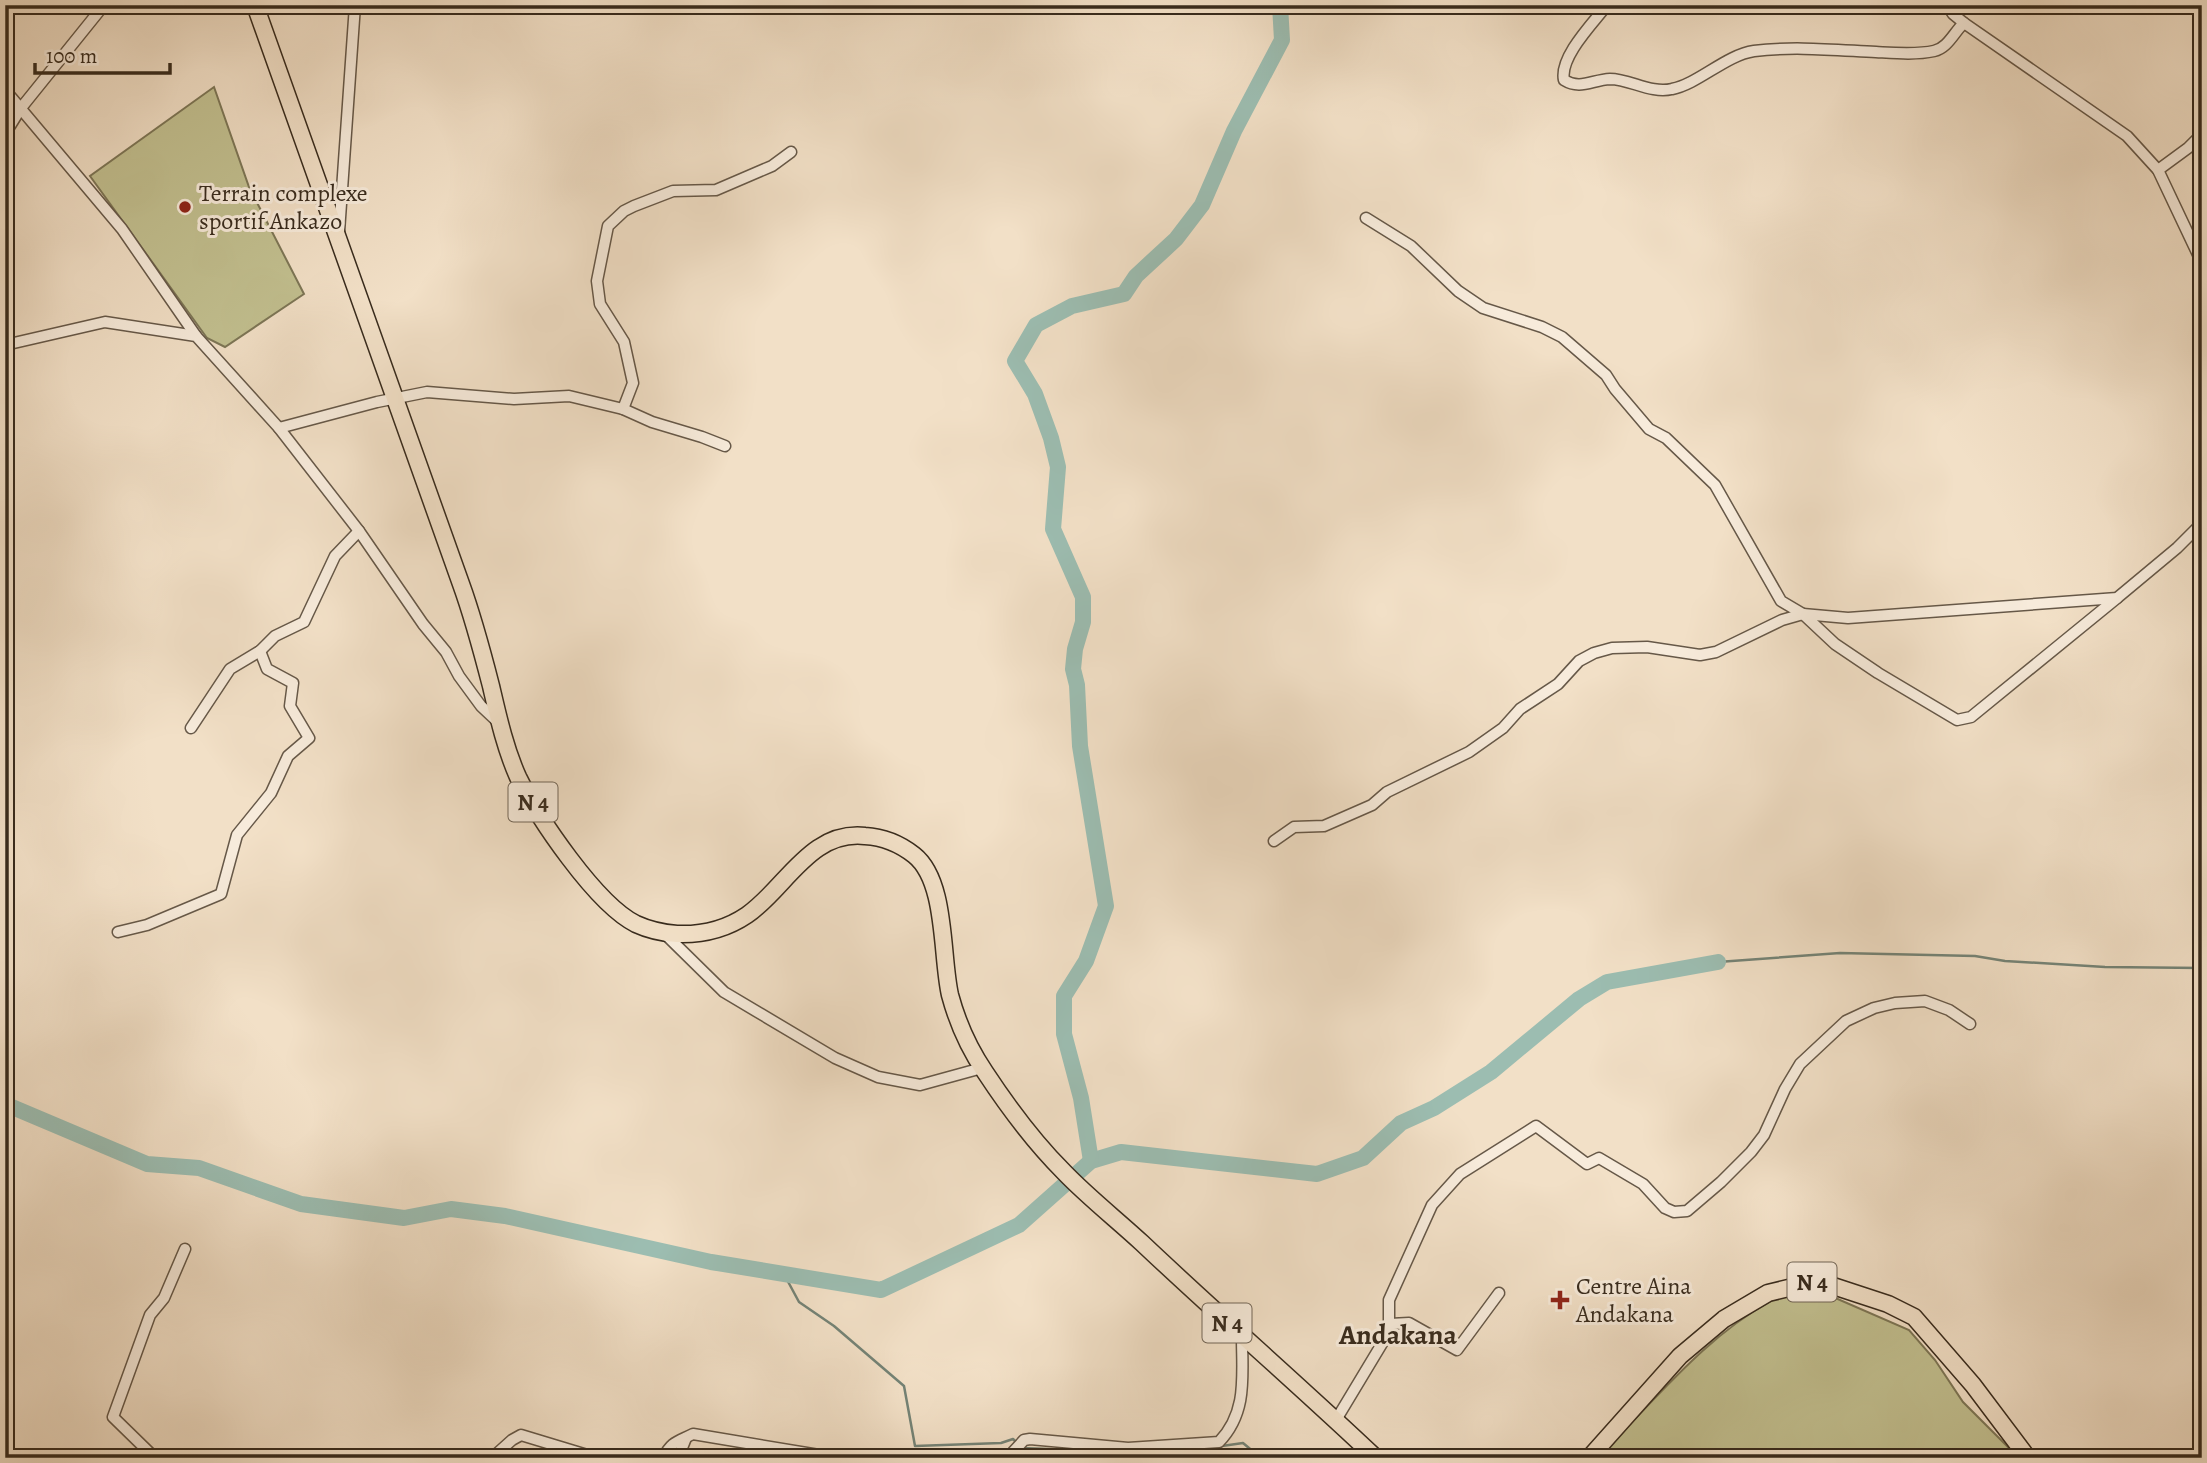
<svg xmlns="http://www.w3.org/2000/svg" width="2207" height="1463" font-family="Alegreya,serif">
<rect width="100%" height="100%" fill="#f2e0c7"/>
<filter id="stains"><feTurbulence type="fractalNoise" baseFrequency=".00286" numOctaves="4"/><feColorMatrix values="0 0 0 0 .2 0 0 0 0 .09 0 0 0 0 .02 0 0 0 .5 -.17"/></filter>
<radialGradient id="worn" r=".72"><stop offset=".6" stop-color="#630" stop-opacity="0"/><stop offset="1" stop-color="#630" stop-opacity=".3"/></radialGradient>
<!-- green -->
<g fill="#c2c090" stroke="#7d7656" stroke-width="2">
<path d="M214 87 249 187 304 294 225 347 207 338 90 176Z"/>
<path d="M1817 1290 1909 1330 1935 1360 1963 1402 2019 1458H1596C1652 1405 1701 1340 1769 1302 1782 1294 1802 1293 1817 1290Z"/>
</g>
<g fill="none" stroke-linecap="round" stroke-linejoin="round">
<!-- stream -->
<g stroke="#748376" stroke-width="2.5">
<path d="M1718 962 1840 953 1975 956 2005 961 2105 967 2202 968"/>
<path d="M785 1276 799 1302 834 1326 904 1386 915 1446 1001 1443 1013 1439 1017 1443"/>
<path d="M1022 1448 1127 1452"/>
<path d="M1151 1451 1201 1449 1243 1443 1261 1458"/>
</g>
<!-- river -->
<g stroke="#9cbdb1" stroke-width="16">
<path d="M5 1104 147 1164 199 1168 301 1204 404 1218 451 1209 505 1216 711 1262 881 1290 1019 1225 1091 1161 1121 1152 1317 1174 1363 1158 1401 1123 1434 1108 1491 1072 1579 999 1607 982 1718 962"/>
<path d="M1091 1161 1081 1098 1064 1034V996L1086 961 1106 906 1080 746 1077 685 1073 669 1075 649 1083 622V597L1053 529 1058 467 1051 438 1035 394 1015 361 1036 325 1072 306 1124 294 1136 276 1176 239 1202 205 1234 131 1282 40 1280 5"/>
</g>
<!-- street casing -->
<g stroke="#665848" stroke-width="13">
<g id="street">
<path d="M1607 5C1594 22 1559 57 1564 80 1580 90 1592 80 1610 79 1630 79 1651 94 1672 89 1698 84 1726 55 1754 51 1794 46 1835 50 1876 52 1894 53 1916 55 1934 51 1948 48 1954 32 1964 23"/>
<path d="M1947 5 1953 14 1964 23 2127 136 2158 170 2202 263"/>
<path d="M5 90 122 229 196 336"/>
<path d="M5 134 21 108 104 5"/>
<path d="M2158 170 2188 148 2202 134"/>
<path d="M1366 218 1411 246 1458 291 1483 308 1542 327 1562 337 1606 375 1615 389 1649 429 1666 438 1715 485 1781 601 1803 614 1835 644 1878 673 1957 720 1971 717 2117 598"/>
<path d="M339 232 355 5"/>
<path d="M5 345 105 322 196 336 279 428 359 531 423 624 446 652 459 676 481 706 498 722"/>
<path d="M623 409 633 383 624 342 600 304 597 281 608 226 624 211 634 206 673 191 716 190 772 166 791 152"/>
<path d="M279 428 377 402 427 392 514 399 569 396 623 409 652 422 702 437 725 446"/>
<path d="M191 728 230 669 260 651 275 636 304 622 335 556 359 531"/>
<path d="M1274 841 1294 827 1324 826 1372 805 1387 792 1469 752 1503 728 1520 709 1558 684 1579 661 1594 653 1612 648 1647 647 1700 655 1716 652 1782 620 1803 614 1848 618 2117 598 2177 548 2202 523"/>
<path d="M118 932 147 925 221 894 237 835 271 793 288 756 309 738 290 706 293 683 267 669 260 651"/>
<path d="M664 933 724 992 835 1058 878 1077 920 1085 982 1068"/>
<path d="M1390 1324 1409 1323 1457 1350 1499 1293"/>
<path d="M1336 1420 1389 1332V1300L1432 1205 1460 1174 1536 1126 1587 1164 1599 1158 1643 1184 1665 1208 1674 1212 1687 1211 1721 1182 1751 1152 1764 1135 1785 1089 1800 1064 1846 1021 1874 1008 1895 1003 1925 1001 1949 1010 1970 1024"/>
<path d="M155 1458 113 1417 150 1315 164 1298 185 1249"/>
<path d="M492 1458 512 1440 521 1435 597 1458"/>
<path d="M663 1458C672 1441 677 1442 693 1434L837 1458"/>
<path d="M678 1458 686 1438"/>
<path d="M1011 1458 1013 1452 1024 1440 1030 1439 1128 1448 1219 1442C1248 1412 1242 1375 1242 1337"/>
</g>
</g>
<!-- primary casing -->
<g stroke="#382b1d" stroke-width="19">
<g id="primary">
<path d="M255 5C323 198 392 391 461 584 473 617 482 651 491 686 498 716 505 748 518 777 538 818 596 904 636 924 649 930 663 933 677 934 703 935 725 930 747 915 786 888 810 830 865 836 883 837 900 844 914 855 947 881 941 956 950 995 957 1021 970 1050 985 1072 1008 1107 1034 1142 1064 1172 1088 1197 1116 1219 1142 1243 1219 1316 1299 1385 1376 1458"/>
<path d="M1589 1458 1680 1356 1724 1319 1768 1293 1818 1281 1888 1304 1914 1317 1973 1385 2028 1458"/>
</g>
</g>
<!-- street -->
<use href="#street" stroke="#f7ebdb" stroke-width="10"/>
<!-- primary -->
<use href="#primary" stroke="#f2e0c7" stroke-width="16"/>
</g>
<!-- markers -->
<g fill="#8f2418" stroke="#f7ebdb" stroke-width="2.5">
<circle cx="185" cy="207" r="7"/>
<path d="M1556.5 1289.5h7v7h7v7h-7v7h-7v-7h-7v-7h7z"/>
</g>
<g text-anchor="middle" stroke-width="6" stroke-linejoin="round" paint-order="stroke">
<!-- shield labels -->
<g fill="#f7ebdb" stroke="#716556" stroke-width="2">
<rect x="508.5" y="782.5" width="49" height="39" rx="5"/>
<rect x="1787.5" y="1262.5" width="49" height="39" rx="5"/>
<rect x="1202.5" y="1303.5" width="49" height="39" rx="5"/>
</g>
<g font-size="23" font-weight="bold" fill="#382b1d">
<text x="533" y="810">N 4</text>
<text x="1812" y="1290">N 4</text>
<text x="1227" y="1331">N 4</text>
</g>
<!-- poi labels -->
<g font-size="24" fill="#382b1d" stroke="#f7ebdb" text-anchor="start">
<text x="199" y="201">Terrain complexe<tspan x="199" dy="28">sportif Ankazo</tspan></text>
<text x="1576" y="1294">Centre Aina<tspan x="1576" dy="28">Andakana</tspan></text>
</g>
<!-- quarter labels -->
<g font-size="28" font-weight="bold" fill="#382b1d" stroke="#f7ebdb">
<text x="1398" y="1344">Andakana</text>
</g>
</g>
<!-- margin -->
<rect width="2207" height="1463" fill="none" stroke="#f2e0c7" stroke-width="28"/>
<rect x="7" y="7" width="2193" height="1449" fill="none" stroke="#382b1d" stroke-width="3.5"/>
<rect x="14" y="14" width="2179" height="1435" fill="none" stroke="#382b1d" stroke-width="2"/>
<!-- scale -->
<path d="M35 63v10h135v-10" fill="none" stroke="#382b1d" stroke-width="3.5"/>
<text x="46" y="63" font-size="21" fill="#382b1d" stroke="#f7ebdb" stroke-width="5" paint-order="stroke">100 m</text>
<rect width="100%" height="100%" filter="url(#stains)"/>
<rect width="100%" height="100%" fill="url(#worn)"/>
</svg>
